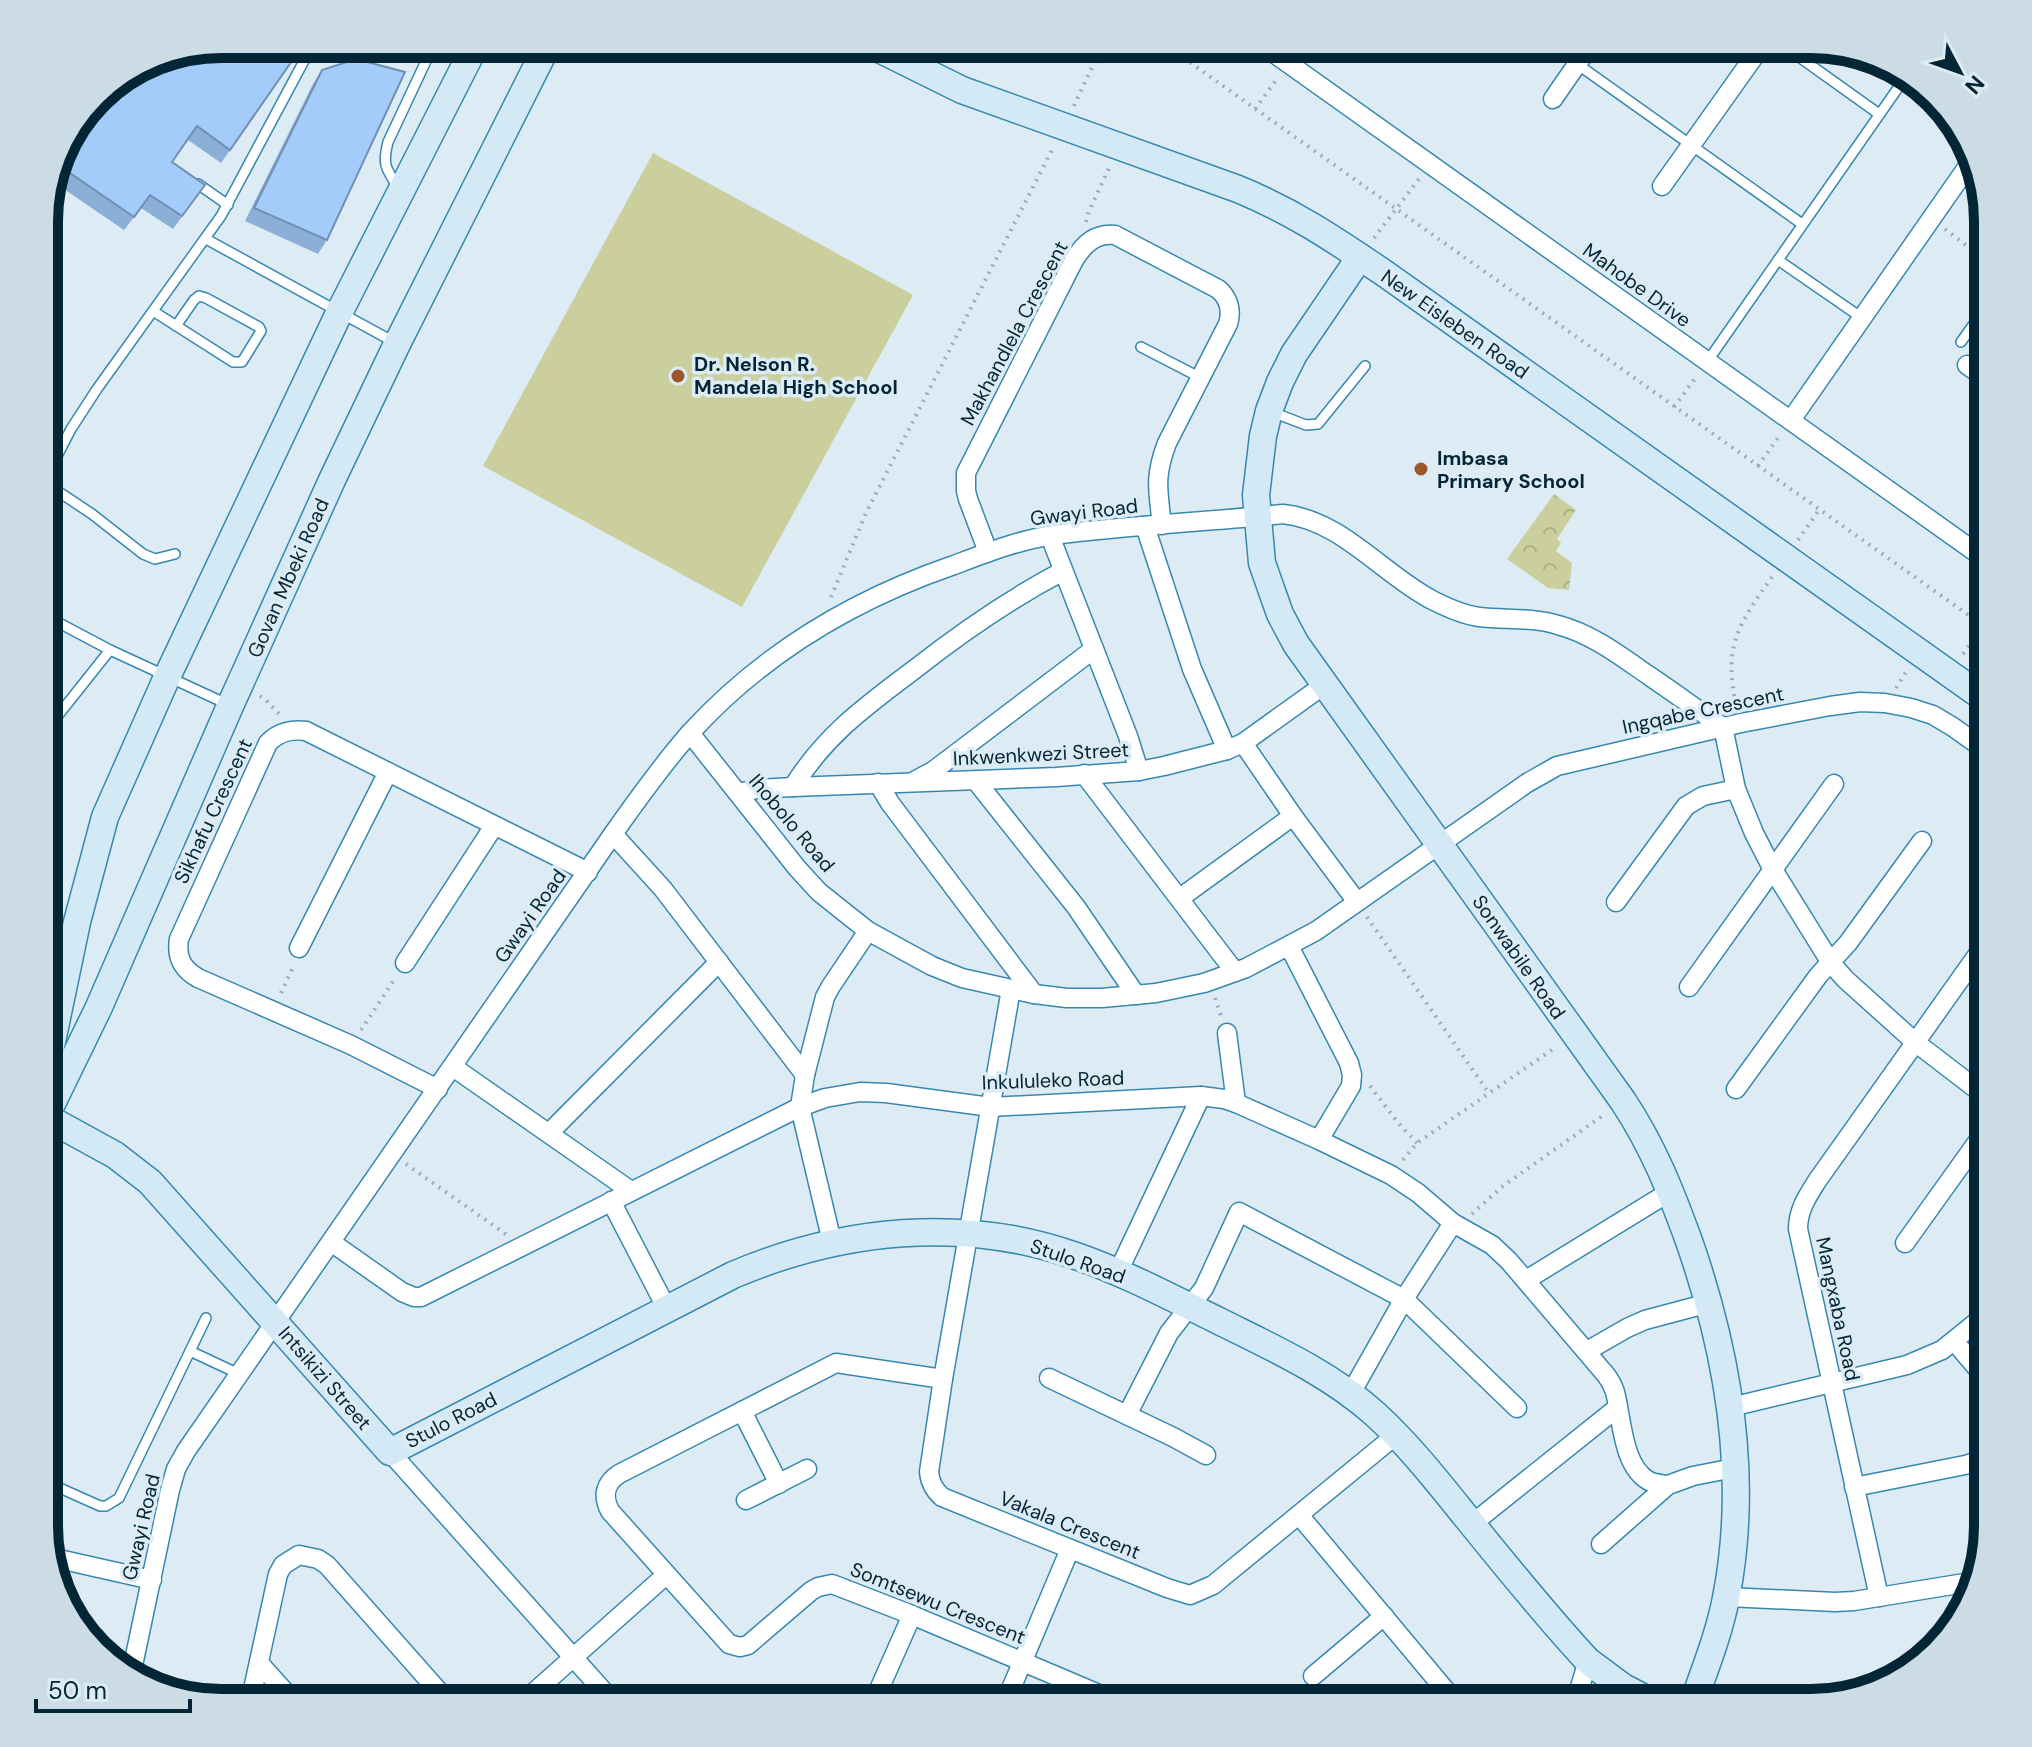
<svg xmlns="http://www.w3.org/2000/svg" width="2032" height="1747" font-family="'DM Sans',sans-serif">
<defs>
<pattern id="park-crowns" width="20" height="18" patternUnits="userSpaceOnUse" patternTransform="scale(2)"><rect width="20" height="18" fill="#cacf9d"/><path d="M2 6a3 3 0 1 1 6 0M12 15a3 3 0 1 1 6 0" fill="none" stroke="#acb288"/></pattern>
</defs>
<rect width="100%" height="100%" fill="#ddecf4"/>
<!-- grass -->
<path fill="#cacf9d" d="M653 153 913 295 742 607 483 466Z"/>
<!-- park -->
<path fill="url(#park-crowns)" d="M1554 494 1576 510 1557 539 1561 543 1556 551 1572 563 1569 590 1548 588 1507 559Z"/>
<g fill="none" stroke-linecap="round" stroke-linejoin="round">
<!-- lane casing -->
<g stroke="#3788ae" stroke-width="12">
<g id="lane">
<path d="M1549 44 1802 224"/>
<path d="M1781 44 1879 114"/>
<path d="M198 184 228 205"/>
<path d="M399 189C386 169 382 165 388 142L434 44"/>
<path d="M206 239 394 342"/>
<path d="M1778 260 1862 318"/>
<path d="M153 311 233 362H242L261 331 259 327 206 298 199 296 194 300 176 326"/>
<path d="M1961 342 1988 304"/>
<path d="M1141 347 1201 378"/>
<path d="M1707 362 1907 75"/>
<path d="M1272 412 1306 425 1318 424 1365 366"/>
<path d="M44 481 71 429 97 389 221 216 313 44"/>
<path d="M44 482 92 514 143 554 155 559 175 554"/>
<path d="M44 615 110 650 227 704"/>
<path d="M44 733 110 650"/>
<path d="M190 1351 239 1374"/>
<path d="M44 1481 100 1506H106L119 1498 206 1318"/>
</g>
</g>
<!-- street casing -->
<g stroke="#3788ae" stroke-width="21">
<g id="street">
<path d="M1261 44 1988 561"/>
<path d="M1288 63 1302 44"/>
<path d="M1553 99 1591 44"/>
<path d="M1662 186 1763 44"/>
<path d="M1967 365 1988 380"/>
<path d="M1791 420 1975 156"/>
<path d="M1145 526 1192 669 1227 750"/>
<path d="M1050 536 1128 736 1139 771"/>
<path d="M988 552 968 499 966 491V473L1074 260C1084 244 1095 233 1115 235L1218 289C1229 298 1232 311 1228 324L1167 443C1154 477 1158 490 1162 525"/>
<path d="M690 733 797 868 819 892 868 931 932 966 962 978 1034 994 1067 998H1102L1156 993 1204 983 1246 968 1316 931 1527 783 1557 766 1741 723 1830 706 1860 702 1885 703 1911 708 1933 715 1953 727 1988 752"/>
<path d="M1243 743 1293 816 1357 902"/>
<path d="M1084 774 1235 972"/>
<path d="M916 780 933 771 1094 649"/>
<path d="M976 781 1076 907 1136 995"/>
<path d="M878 783 890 803 1034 994"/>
<path d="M793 787C825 735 867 705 915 669 962 632 1010 599 1063 571"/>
<path d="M738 793 757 789 793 787 1056 777 1139 771 1164 766 1227 750 1243 743 1324 685"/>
<path d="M613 834 663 889 805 1075"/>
<path d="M1180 898 1293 816"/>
<path d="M1616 902 1686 806 1703 796 1736 789"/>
<path d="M1289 946 1349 1063 1352 1075 1351 1086 1319 1140"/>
<path d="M299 948 388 772"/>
<path d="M405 963 494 826"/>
<path d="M1689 987 1834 784"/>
<path d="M1011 989 943 1379 929 1472C930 1483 934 1490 942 1497L1167 1588 1190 1595 1213 1585 1396 1435"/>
<path d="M1227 1033 1236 1103"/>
<path d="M453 1067 631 1191"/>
<path d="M438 1089 351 1045 198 978C182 969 176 957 179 939L268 743C278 732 293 729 306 731L588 872"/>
<path d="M1736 1089 1818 976 1848 943 1922 841"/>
<path d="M549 1133 719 962"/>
<path d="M611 1201 667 1309"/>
<path d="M331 1242 402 1292 414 1297H421L800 1107 825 1098 860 1092 886 1093 991 1107 1201 1096 1224 1099 1236 1103 1319 1140 1391 1175 1418 1193 1453 1223 1492 1245 1509 1261 1606 1375C1610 1380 1613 1386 1615 1392 1622 1418 1622 1466 1649 1481 1655 1484 1662 1484 1668 1485"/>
<path d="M832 1242 800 1107 805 1075 825 997 831 986 868 931"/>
<path d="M1905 1243 1988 1127"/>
<path d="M1118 1272 1201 1096"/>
<path d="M1526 1280 1671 1191"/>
<path d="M1954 1341 1988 1381"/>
<path d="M1587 1351 1627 1328 1645 1320 1709 1303"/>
<path d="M1049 1378 1173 1437 1206 1455"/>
<path d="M943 1379 836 1363 619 1474C605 1483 602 1496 610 1511L729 1644 740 1647 748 1645 811 1591 818 1587 832 1584 912 1615 1120 1703"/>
<path d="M1351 1393 1404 1299 1453 1223"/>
<path d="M1731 1407 1907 1365 1942 1350 1978 1321 1988 1310"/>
<path d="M742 1411 779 1484"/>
<path d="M1127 1415 1169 1333 1204 1288 1239 1212 1404 1299 1517 1408"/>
<path d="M390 1452 614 1703"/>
<path d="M1854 1487 1965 1465 1988 1458"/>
<path d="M746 1500 807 1469"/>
<path d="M1299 1515 1447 1692 1446 1703"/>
<path d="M1472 1524 1617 1408"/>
<path d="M1601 1544 1668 1485 1693 1476 1734 1468"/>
<path d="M50 1557 152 1580"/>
<path d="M1727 1597 1835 1602 1854 1601 1977 1581"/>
<path d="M1879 1597 1798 1229C1798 1210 1807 1197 1817 1181L1988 940"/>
<path d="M259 1663 295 1703"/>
<path d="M131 1675 170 1490 176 1469 186 1451 613 834C637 800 662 765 690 733 763 653 852 600 954 565 986 553 1019 540 1053 535 1129 525 1206 522 1283 514 1342 520 1383 575 1434 601 1448 608 1464 615 1479 617 1506 620 1533 617 1558 625 1592 634 1619 655 1648 675 1673 692 1698 710 1723 727L1736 789 1754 833 1772 868 1831 963 1845 979 1915 1042 1988 1098"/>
<path d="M1313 1676 1384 1616"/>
<path d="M250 1703 278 1574 283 1565 299 1555 318 1559 327 1565 449 1703"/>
<path d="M522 1703 666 1575"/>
<path d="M873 1703 912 1615"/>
<path d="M1005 1703 1070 1549"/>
<path d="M1575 1703 1588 1661"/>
</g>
</g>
<!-- secondary casing -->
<g stroke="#3788ae" stroke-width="29">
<g id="secondary">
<path d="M869 44 962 90 1238 189C1294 212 1335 240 1384 273L1988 701"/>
<path d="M1360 257 1294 354 1280 382 1269 411 1263 436 1256 495 1262 563 1280 614 1296 644 1623 1101C1653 1146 1672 1194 1690 1244 1729 1357 1749 1480 1726 1598 1719 1634 1705 1669 1693 1703"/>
<path d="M44 1080 77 922 105 817 167 677 340 311 476 44"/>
<path d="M44 1116 115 1155 150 1182 390 1452 733 1275C841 1229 963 1216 1076 1256 1125 1273 1172 1298 1219 1321 1273 1348 1329 1373 1375 1414 1409 1445 1438 1482 1467 1518 1506 1566 1546 1616 1588 1661L1623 1687 1654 1703"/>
<path d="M44 1120 99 1007 230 706 332 480 397 344 548 44"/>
</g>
</g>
<!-- path -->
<g stroke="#98adb8" stroke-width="4" stroke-dasharray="2 6" stroke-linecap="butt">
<path d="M1164 44 1988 629"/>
<path d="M1074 106 1090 71 1105 44"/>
<path d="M1255 109 1277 79"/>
<path d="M1086 222 1089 211 1109 168"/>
<path d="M1945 229 1984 259 1988 260"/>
<path d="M1374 238 1419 179"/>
<path d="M1674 407 1696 377"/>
<path d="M1758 466 1780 435"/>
<path d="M1798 540 1819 510"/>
<path d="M831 597 866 513 1054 146"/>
<path d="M1963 654 1988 621"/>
<path d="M1896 688 1906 672"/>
<path d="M260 696 266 700 280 715"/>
<path d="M1736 704C1723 645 1739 624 1772 577"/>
<path d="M1367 917 1488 1092"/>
<path d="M281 993 294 965"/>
<path d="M1215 998 1221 1016"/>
<path d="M361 1030 396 977"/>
<path d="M1370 1086 1399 1124 1417 1143"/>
<path d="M1403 1160 1417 1143 1556 1047"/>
<path d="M406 1164 507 1235"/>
<path d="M1472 1214 1503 1186 1605 1114"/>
</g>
<!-- lane -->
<use href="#lane" stroke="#fff" stroke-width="9"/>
<!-- street -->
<use href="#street" stroke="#fff" stroke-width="18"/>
<!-- secondary -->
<use href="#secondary" stroke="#d3eaf6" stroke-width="26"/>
</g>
<!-- wall -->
<g fill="#8cafd8">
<path d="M294 58 221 163 188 140 172 162 205 185 173 229 141 208 124 230 52 181 62 143Z"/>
<path d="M322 70 327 240 318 254 245 221 313 84Z"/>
</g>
<!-- building -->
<g fill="#a3ccfb" stroke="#728fb0" stroke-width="2">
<path d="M221 44H276L294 58 230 150 197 126 172 162 205 185 182 216 150 195 134 217 57 164 62 143 104 88 154 57Z"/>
<path d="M356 59 405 72 327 240 254 208 322 70Z"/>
</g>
<!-- markers -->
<g fill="#9c582a" stroke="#ddecf4" stroke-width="3">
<circle cx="678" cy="376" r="8"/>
<circle cx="1421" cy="469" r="8"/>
</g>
<g text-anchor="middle" stroke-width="7" stroke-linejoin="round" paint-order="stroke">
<!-- street labels -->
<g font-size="20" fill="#032636" stroke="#ddecf4">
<text transform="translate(1637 285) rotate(36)" y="7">Mahobe Drive</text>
<text transform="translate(1455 324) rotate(35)" y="7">New Eisleben Road</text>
<text transform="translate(1014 333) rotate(-62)" y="7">Makhandlela Crescent</text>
<text transform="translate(1084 512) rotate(-7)" y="7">Gwayi Road</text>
<text transform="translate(288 578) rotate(-66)" y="7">Govan Mbeki Road</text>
<text transform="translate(1703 710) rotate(-12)" y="7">Ingqabe Crescent</text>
<text transform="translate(1041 754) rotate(-3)" y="7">Inkwenkwezi Street</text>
<text transform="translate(213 811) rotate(-65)" y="7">Sikhafu Crescent</text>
<text transform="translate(792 823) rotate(50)" y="7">Ihobolo Road</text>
<text transform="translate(530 916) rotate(-55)" y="7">Gwayi Road</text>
<text transform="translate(1519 957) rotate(55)" y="7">Sonwabile Road</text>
<text transform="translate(1053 1080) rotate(-2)" y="7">Inkululeko Road</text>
<text transform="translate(1078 1261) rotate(19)" y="7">Stulo Road</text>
<text transform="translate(1838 1309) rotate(78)" y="7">Mangxaba Road</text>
<text transform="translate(325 1378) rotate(49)" y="7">Intsikizi Street</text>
<text transform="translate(451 1420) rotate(-27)" y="7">Stulo Road</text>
<text transform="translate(1070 1525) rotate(22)" y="7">Vakala Crescent</text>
<text transform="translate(141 1527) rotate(-77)" y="7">Gwayi Road</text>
<text transform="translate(938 1603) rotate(22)" y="7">Somtsewu Crescent</text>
</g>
<!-- poi labels -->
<g font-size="20" font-weight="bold" fill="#032636" stroke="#ddecf4" text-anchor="start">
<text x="694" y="371">Dr. Nelson R.<tspan x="694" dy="23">Mandela High School</tspan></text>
<text x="1437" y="465">Imbasa<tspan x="1437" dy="23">Primary School</tspan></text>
</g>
</g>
<!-- crop -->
<path d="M0 0H2032V1747H0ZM221 58H1811A163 163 0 0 1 1974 221V1526A163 163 0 0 1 1811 1689H221A163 163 0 0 1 58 1526V221A163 163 0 0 1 221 58Z" fill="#ccdce5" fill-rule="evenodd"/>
<path fill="none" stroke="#032636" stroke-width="10" d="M221 58H1811A163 163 0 0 1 1974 221V1526A163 163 0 0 1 1811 1689H221A163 163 0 0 1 58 1526V221A163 163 0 0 1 221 58Z"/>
<!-- north arrow -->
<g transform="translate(1960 72) rotate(131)" stroke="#ddecf4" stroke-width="6" paint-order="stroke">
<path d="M0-6L14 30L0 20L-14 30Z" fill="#032636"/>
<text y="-12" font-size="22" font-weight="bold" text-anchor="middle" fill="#032636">N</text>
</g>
<!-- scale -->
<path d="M36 1699v12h154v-12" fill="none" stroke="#032636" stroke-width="4"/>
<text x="48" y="1699" font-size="24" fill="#032636" stroke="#ddecf4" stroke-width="6" paint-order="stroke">50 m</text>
</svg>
